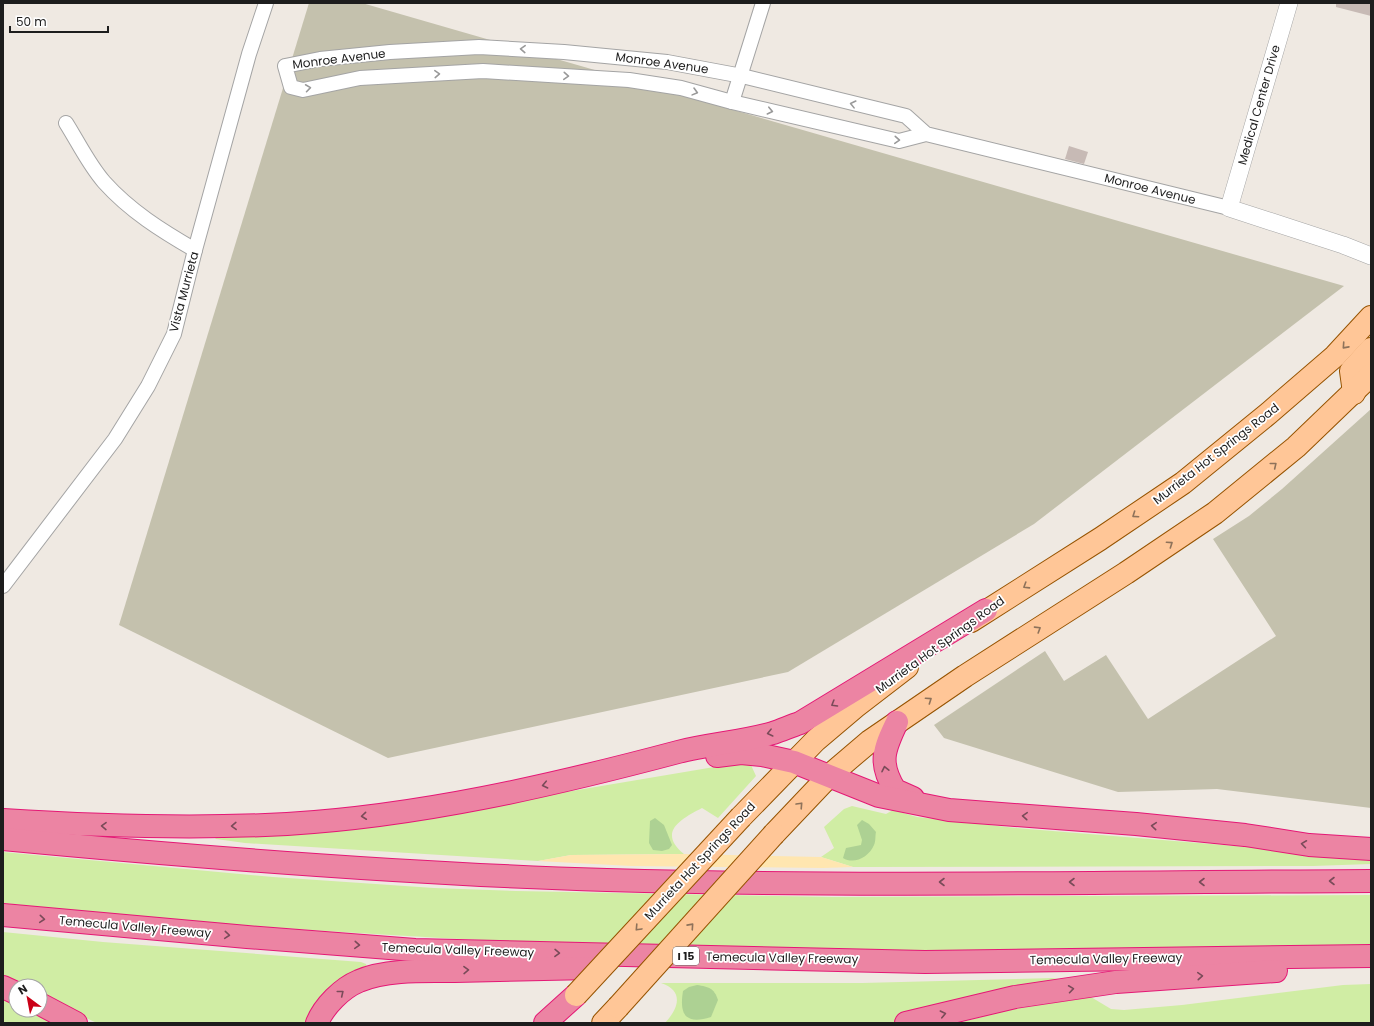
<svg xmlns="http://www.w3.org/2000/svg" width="1374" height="1026" font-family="Poppins,sans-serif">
<rect width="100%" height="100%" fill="#efe9e2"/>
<!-- construction -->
<g fill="#c4c1ad">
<path d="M309 3H362L1344 286 1034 524 788 672 388 758 119 625Z"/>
<path d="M1371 409V808L1217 789 1118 792 944 738 934 725 1045 651 1064 681 1106 655 1148 719 1276 636 1213 539 1249 516 1282 489Z"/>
</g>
<!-- grass -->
<g fill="#d0eda4">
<path d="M738 763 751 765 756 776 718 818 702 808C681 819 657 832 684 854L571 855 538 861 245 843 216 839 214 837 507 802Z"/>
<path d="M852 806 886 814 893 810 917 817 1016 828 1371 857V864L1313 866 853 867 821 857 834 848 824 827 844 809Z"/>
<path d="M3 852 273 877 434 888 516 891 833 897 1371 895V948C1183 949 995 952 807 950 538 946 270 932 3 903Z"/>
<path d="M3 932 103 942 361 962 366 964 367 968 310 1023H97L40 997V986H16L3 981Z"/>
<path d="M1052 978 1059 979 890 1023H665C678 1009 685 991 661 983H862Z"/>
<path d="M1371 984V1023H958L1008 1010 1091 997 1111 1009 1124 1010 1182 1005 1343 985Z"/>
<path d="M3 997 16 1002V1010H33L57 1023H3Z"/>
</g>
<!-- forest -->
<g fill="#add193">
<path d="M655 818 664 825 672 845 669 849 662 851 653 850 649 843 650 821Z"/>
<path d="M862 820 869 824 876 832C875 836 876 841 874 845 869 857 854 865 843 858L846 848 861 845 862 840 857 825Z"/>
<path d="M697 985C709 987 714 988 718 1000L711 1017C686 1025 679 1015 683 991L689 987Z"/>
</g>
<!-- sand -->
<path fill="#ffe6b0" d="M684 854 821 857 853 867 823 868 631 866 538 861 571 855Z"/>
<!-- building -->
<g fill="#c7bab5">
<path d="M1336 3H1371V16L1336 7Z"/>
<path d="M1069 146 1088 152 1084 164 1065 159Z"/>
</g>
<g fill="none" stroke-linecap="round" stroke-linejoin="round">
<!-- minor casing -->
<g stroke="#a4a4a4" stroke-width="16">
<g id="minor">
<path d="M732 102 763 3"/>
<path d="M66 123C78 142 89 165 104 182 130 211 162 231 195 250"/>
<path d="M926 134 899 141 732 102 681 88 629 80 483 71 360 78 303 90 291 87 285 66 320 59 390 52 479 47 564 52 667 62 742 76 906 116 926 134 1229 208"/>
<path d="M3 586 115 439 148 386 174 334 195 250 249 54 266 3"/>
</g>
</g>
<!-- tertiary casing -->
<g stroke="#a4a4a4" stroke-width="18">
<path id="tertiary" d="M1289 3 1229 208 1343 245 1371 256"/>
</g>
<!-- primary casing -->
<g stroke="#965300" stroke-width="24">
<g id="primary">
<path d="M1354 393 1351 371 1371 349"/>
<path d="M971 621 1100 539 1183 483 1269 413 1335 356 1371 317"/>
<path d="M741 817 816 740 855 707 907 667"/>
<path d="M774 834 830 775 870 741 965 676 1126 573 1215 513 1296 447 1371 375"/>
<path d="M603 1023 618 1007"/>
</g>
</g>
<!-- motorway casing -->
<g stroke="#e41875" stroke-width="24">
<g id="motorway">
<path d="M897 722C884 749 878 763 895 790L913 798"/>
<path d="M717 756 741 753 762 755 794 762 879 796 949 810 1136 824 1245 835 1309 845 1371 849"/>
<path d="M3 820C98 826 192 829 287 824 419 816 550 786 678 752 709 744 742 742 773 733 782 730 791 726 800 723L986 610"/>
<path d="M3 839C204 858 405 874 607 880 862 887 1117 882 1371 881"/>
<path d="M3 915 247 937 415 950 925 962 1371 956"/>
<path d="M3 987 16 993"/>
<path d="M40 1004 76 1023"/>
<path d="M317 1023C324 1006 342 988 359 981 386 969 427 971 455 971 501 970 547 969 592 968"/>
<path d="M545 1023 576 995"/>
<path d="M906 1023 1015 997 1116 982 1276 971"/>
</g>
</g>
<!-- minor -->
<use href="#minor" stroke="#fff" stroke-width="14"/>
<!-- tertiary -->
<use href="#tertiary" stroke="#fff" stroke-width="17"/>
<!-- primary -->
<use href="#primary" stroke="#ffc697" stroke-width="22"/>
<!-- motorway -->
<use href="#motorway" stroke="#ec84a3" stroke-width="22"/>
<!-- primary-bridge casing -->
<g stroke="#965300" stroke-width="24" stroke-linecap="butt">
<g id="primary-bridge">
<path d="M576 995 741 817"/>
<path d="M618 1007 774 834"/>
</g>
</g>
<!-- primary-bridge -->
<use href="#primary-bridge" stroke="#ffc697" stroke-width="22"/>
</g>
<!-- one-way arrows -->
<defs><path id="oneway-chevron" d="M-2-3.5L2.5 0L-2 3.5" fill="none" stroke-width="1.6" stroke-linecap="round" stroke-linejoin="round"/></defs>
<g stroke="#999">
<use href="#oneway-chevron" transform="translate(523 49) rotate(-177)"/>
<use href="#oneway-chevron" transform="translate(437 74) rotate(-3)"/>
<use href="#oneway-chevron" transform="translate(566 76) rotate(4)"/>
<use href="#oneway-chevron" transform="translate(308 88) rotate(-8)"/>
<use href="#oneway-chevron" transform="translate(695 92) rotate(15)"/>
<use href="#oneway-chevron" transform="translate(853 104) rotate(-166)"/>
<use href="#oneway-chevron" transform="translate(770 111) rotate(13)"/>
<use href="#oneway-chevron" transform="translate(897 140) rotate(4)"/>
</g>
<g stroke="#8e725a">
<use href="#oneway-chevron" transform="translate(1345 346) rotate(132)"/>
<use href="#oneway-chevron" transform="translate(1274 465) rotate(-39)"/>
<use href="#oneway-chevron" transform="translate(1135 515) rotate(146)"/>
<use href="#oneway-chevron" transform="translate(1170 544) rotate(-34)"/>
<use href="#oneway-chevron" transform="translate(1026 586) rotate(148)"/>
<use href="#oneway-chevron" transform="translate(1038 629) rotate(-32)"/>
<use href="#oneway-chevron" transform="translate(929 700) rotate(-34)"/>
<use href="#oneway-chevron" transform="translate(800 805) rotate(-47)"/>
<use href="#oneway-chevron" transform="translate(691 926) rotate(-48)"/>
<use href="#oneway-chevron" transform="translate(638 928) rotate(133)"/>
</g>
<g stroke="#7a4b59">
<use href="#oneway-chevron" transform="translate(834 704) rotate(149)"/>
<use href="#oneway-chevron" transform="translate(770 733) rotate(166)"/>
<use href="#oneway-chevron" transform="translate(885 769) rotate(-102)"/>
<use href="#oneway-chevron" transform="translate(545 785) rotate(168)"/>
<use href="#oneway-chevron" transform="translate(364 816) rotate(174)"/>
<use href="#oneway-chevron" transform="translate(1025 816) rotate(-176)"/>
<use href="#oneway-chevron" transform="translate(104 826) rotate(-179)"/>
<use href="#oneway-chevron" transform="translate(234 826) rotate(178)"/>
<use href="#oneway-chevron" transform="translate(1154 826) rotate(-175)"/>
<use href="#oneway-chevron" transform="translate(1304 844) rotate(-172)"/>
<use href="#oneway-chevron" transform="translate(1332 881) rotate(180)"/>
<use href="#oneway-chevron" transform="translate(942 882) rotate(180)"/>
<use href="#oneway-chevron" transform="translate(1072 882) rotate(180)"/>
<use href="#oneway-chevron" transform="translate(1202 882) rotate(180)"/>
<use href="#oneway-chevron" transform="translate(42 919) rotate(5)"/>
<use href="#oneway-chevron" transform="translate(227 935) rotate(5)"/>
<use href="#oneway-chevron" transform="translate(357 945) rotate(4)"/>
<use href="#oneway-chevron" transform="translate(557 953) rotate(1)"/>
<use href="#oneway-chevron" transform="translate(466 970) rotate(-1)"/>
<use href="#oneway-chevron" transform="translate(1200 976) rotate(-4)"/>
<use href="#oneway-chevron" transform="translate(1071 989) rotate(-8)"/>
<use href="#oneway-chevron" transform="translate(341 993) rotate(-39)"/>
<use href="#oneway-chevron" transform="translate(943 1014) rotate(-13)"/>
</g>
<g text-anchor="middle" stroke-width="3.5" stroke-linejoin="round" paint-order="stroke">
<!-- shield labels -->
<rect fill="#fff" stroke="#616161" stroke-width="1" x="673" y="947" width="26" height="18" rx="3"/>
<g font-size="11" font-weight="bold" fill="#1d1d1d">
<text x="686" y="960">I 15</text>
</g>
<!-- street labels -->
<g font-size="12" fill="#1d1d1d" stroke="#fff">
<text transform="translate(339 59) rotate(-7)" y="4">Monroe Avenue</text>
<text transform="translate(662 63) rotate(8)" y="4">Monroe Avenue</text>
<text transform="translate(1259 105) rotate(-74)" y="4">Medical Center Drive</text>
<text transform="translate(1150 189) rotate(14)" y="4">Monroe Avenue</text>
<text transform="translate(184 292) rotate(-75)" y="4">Vista Murrieta</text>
<text transform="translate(1216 454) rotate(-38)" y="4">Murrieta Hot Springs Road</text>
<text transform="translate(940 645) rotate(-36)" y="4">Murrieta Hot Springs Road</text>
<text transform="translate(700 861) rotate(-47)" y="4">Murrieta Hot Springs Road</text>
<text transform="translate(135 927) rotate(5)" y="4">Temecula Valley Freeway</text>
<text transform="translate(458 950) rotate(2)" y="4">Temecula Valley Freeway</text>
<text transform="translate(782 958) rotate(1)" y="4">Temecula Valley Freeway</text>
<text transform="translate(1106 959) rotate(-1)" y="4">Temecula Valley Freeway</text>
</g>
</g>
<!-- border -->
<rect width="1374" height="1026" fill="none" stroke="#1d1d1d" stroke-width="8"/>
<!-- north arrow -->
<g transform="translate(28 998) rotate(328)"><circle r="19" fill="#ffffff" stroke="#a5a5a5"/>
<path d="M0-3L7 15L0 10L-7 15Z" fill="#ca0017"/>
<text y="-6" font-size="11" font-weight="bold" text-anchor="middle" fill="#1d1d1d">N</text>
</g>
<!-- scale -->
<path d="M10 26v6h98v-6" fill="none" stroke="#1d1d1d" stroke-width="2"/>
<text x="16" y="26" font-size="12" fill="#1d1d1d" stroke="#ffffff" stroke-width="3" paint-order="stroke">50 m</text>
</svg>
